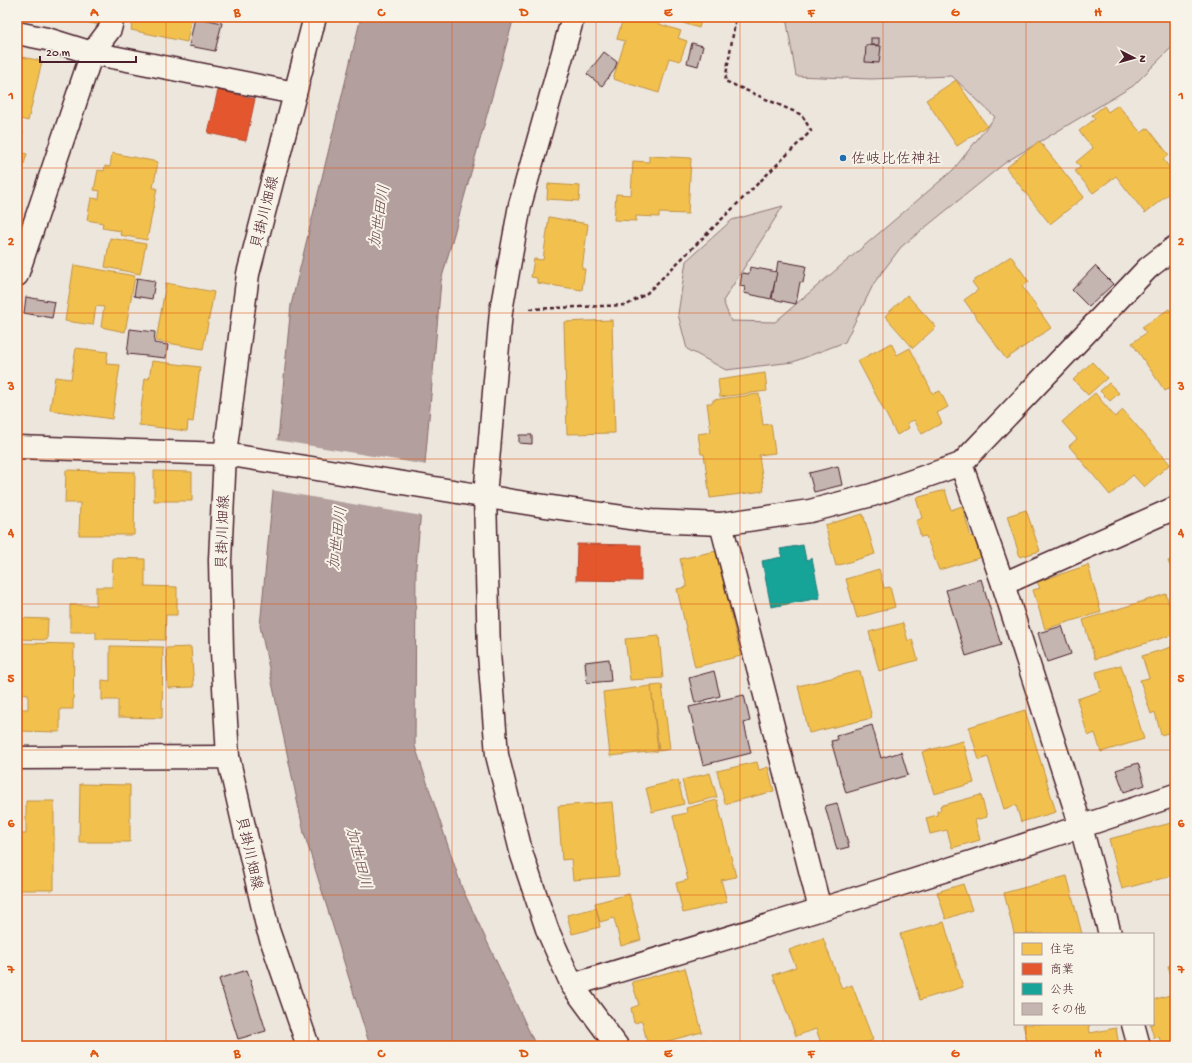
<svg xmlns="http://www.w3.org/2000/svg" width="1192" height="1063" font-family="'Gochi Hand','Klee One',sans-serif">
<rect width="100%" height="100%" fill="#ece6dd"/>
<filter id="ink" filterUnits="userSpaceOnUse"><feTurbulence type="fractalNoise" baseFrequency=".025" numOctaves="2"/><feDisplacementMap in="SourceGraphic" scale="8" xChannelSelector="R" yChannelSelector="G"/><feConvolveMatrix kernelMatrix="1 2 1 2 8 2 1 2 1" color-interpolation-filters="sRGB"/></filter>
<g filter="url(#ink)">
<!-- green -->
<path fill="#d5c9c2" stroke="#907476" d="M786 17H1175V44L1133 86 1006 162 901 247 874 283 845 342 793 362 726 370 687 349 678 314 686 261 732 220 783 206 723 301 731 321 775 322 953 170 995 117 952 76 871 79 796 76Z"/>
<!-- water -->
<path fill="#b39f9d" stroke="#896c6f" d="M361 17H514L441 281 416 567 415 746 462 888 536 1046H370L304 833 260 626 291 305Z"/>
<!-- pier -->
<path fill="#ece6dd" d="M276 440 427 465 422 516 271 490Z"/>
<!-- homes -->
<g fill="#f2c14e" stroke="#c09044">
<path d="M64 17H100L99 25Z"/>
<path d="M134 17H192L187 42 131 30Z"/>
<path d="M633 17H661L659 24 681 31 678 38 687 41 680 61 669 58 659 93 613 79 625 41 617 39 623 18 632 21Z"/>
<path d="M664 17H702L699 28Z"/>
<path d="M17 56 42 61 28 121 17 118Z"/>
<path d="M956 80 987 126 957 146 926 100Z"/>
<path d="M1118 105 1141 133 1148 128 1169 155 1163 159 1175 175V189L1145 213 1116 176 1093 193 1075 171 1081 167 1076 162 1093 148 1079 131 1095 119 1092 115 1104 106 1108 112Z"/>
<path d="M17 130 23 132 17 151 27 154 23 167 17 165Z"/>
<path d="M1039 141 1084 197 1050 224 1006 168Z"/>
<path d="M112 153 158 162 153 188H157L147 240 120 235 121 231 102 228 103 223 87 220 91 198 99 199 100 191 94 190 98 170 104 171 105 166 110 167Z"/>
<path d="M649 156 691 158 688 214 659 213V217L636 216V221L614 220 616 194 631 195 633 161 649 162Z"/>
<path d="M548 184 580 186 579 201 547 199Z"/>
<path d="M549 217 588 224 582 269H585L582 290 537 283V278L531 277 534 259 543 260Z"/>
<path d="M110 238 146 244 140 274 105 267Z"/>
<path d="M1011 256 1029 282 1022 286 1051 328 1006 359 964 300 978 290 972 282Z"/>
<path d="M74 265 135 276 125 332 101 327 104 307 96 306 93 325 65 321Z"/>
<path d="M166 283 214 292 203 349 156 341Z"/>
<path d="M907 295 936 327 913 348 885 316Z"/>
<path d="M1169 309 1175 317V385L1165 391 1132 343 1146 333 1142 327Z"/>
<path d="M612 320 615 433 567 434 564 322Z"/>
<path d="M891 343 897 355 910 348 933 394 940 391 948 407 937 413 942 423 922 434 914 420 907 423 909 428 897 435 858 361Z"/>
<path d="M76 348 108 352 106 364 120 365 112 419 50 410 55 377 71 379Z"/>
<path d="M152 361 200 367 193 422 188 421 187 431 139 425 145 378 149 379Z"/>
<path d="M1092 362 1107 378 1088 395 1073 380Z"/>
<path d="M765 373 767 391 720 397 718 380Z"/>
<path d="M1109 383 1119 393 1110 401 1100 391Z"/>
<path d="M1095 393 1115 417 1123 410 1170 464 1144 487 1133 475 1110 495 1069 446 1077 439 1062 422Z"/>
<path d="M759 394 763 425 771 424 775 453 759 455 764 491 710 498 704 454H701L698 434 711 432 707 403H713V400Z"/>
<path d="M66 470 135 472 134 535H79L80 503H65Z"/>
<path d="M154 471 192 472V501H154Z"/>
<path d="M945 490 951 510 962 506 971 537 976 536 982 557 939 570 926 536 921 537 916 521 922 518 916 498Z"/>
<path d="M1026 510 1040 551 1020 557 1007 516Z"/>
<path d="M863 514 875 554 836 566 825 525Z"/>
<path d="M716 551 741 656 695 667 677 589 687 587 680 559Z"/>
<path d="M113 558 145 559V586L177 587V615H166L165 640 96 639V632H70V605H96V587H112Z"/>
<path d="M1175 559V577L1168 561Z"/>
<path d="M1088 565 1101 612 1045 629 1033 590 1040 588 1037 582Z"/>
<path d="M879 569 884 588 890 587 895 607 857 618 846 579Z"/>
<path d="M1166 594 1175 625V634L1095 659 1083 620Z"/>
<path d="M17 618 48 619 47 640 17 639Z"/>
<path d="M903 623 908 641 912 639 918 660 879 671 869 632Z"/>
<path d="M659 636 663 678 630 680 625 639Z"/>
<path d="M21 643 74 644 73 709H60V732L17 731V709H28V694L20 693Z"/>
<path d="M110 646 163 647 162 718 118 717V700H102V680L110 681Z"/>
<path d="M1175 646V731L1161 735 1155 712 1151 714 1140 680 1149 678 1142 656Z"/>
<path d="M191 647 194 687 168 688 166 648Z"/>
<path d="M1121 665 1144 739 1101 752 1095 733 1088 736 1077 699 1101 691 1096 672Z"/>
<path d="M860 671 872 718 809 733 798 686Z"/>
<path d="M662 685 670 749 659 751 651 686Z"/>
<path d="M651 686 658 751 610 756 603 692Z"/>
<path d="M1025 710 1056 812 1021 822 1016 805 1004 809 988 757 979 760 969 727Z"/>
<path d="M963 741 974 783 934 794 922 752Z"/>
<path d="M757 762 759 770 768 767 774 791 725 804 717 771Z"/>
<path d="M710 773 717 797 688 804 682 780Z"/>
<path d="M678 780 684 804 652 812 646 788Z"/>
<path d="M80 784 130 785V842H79Z"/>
<path d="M981 795 987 817 975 820 980 840 952 848 947 830 930 834 926 818 937 815V811L941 810 940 806Z"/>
<path d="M717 800 736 877 721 880 727 902 683 913 676 883 688 880 673 816 687 813 686 808Z"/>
<path d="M26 801H54V890H17V823L18 834H26Z"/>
<path d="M612 802 619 876 573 880 571 859 562 860 558 806Z"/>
<path d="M1175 822V875L1122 889 1109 839Z"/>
<path d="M1067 876 1082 934H1015V937L1004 893Z"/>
<path d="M963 884 972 910 946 919 937 892Z"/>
<path d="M629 894 641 940 621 946 614 918 600 922 595 903Z"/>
<path d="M596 908 600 927 572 934 567 915Z"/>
<path d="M944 922 963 987 920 1000 900 934Z"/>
<path d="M823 938 842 989 852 985 873 1040 856 1046H822L816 1029 796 1036 773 975 796 967 789 950Z"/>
<path d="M1175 964V992L1168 966Z"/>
<path d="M685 968 702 1032 648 1046 642 1021 634 1023 631 1008 639 1005 632 982Z"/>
<path d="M1170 995 1175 1014V1046H1162L1159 1037 1154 1038 1150 1024H1153V1000Z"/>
<path d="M1023 1024H1089L1090 1033 1116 1028 1119 1046H1028Z"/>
<path d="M705 1039 706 1046H676Z"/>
</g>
<!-- shops -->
<g fill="#e4572e" stroke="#b6462d">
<path d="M218 90 255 99 246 141 208 133Z"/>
<path d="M577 544 641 545V581L576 580Z"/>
</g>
<!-- public -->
<path fill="#17a398" stroke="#267b77" d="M803 545 806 560 812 558 820 598 771 607 762 561 782 557 780 549Z"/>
<!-- building -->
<g fill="#c4b5b0" stroke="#4a1f2b">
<path d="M195 17 222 23 215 51 189 46Z"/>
<rect x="871" y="38" width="8" height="7"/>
<path d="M692 43 703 46 698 66 687 63Z"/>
<path d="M866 45 881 46 879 63 865 62Z"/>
<path d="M604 52 617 62 615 69 602 86 587 74Z"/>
<path d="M778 261 806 266 803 283 800 282 796 304 772 299Z"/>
<path d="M1095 266 1113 284 1089 307 1072 290Z"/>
<path d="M750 267 777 272 771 299 744 293 745 287 740 286 742 273 749 274Z"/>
<path d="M137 278 155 281 152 299 134 296Z"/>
<path d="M26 297 55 302 52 318 24 313Z"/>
<path d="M130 329 155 332 154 343 168 345 166 358 127 354Z"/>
<path d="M519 435H532V444L519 443Z"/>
<path d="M838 466 842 485 814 492 809 473Z"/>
<path d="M981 579 1001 645 966 656 946 590Z"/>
<path d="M1062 626 1071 654 1047 662 1038 633Z"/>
<path d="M609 659 611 681 587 683 585 662Z"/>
<path d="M714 671 720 696 695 703 689 678Z"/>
<path d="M744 695 750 721 744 723 751 753 703 765 689 707Z"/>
<path d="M872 725 881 758 901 752 908 775 846 793 831 741 837 740 836 736Z"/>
<path d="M1138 763 1145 785 1124 792 1116 770Z"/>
<path d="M837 803 849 847 837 850 825 806Z"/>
<path d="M247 970 266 1031 238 1039 219 979Z"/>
</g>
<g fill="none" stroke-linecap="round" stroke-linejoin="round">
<!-- street casing -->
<g stroke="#4a1f2b" stroke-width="25">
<g id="street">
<path d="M573 17 520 205 501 311 485 496 489 653 497 755 522 855 547 929 572 985 617 1046"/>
<path d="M17 33 47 39 92 53 295 93"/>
<path d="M17 275 92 53 110 29 113 17"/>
<path d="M17 447 225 454 538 505 651 521 721 524 810 511 872 495 961 464 1148 268 1175 247"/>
<path d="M961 464 1003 584 1081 827 1110 934"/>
<path d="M721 524 820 909"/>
<path d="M1003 584 1175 508"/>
<path d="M17 758 228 757 268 930 308 1046"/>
<path d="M572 985C774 924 975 863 1175 795"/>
<path d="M1133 1024 1139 1046"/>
</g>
</g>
<!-- secondary casing -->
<g stroke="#4a1f2b" stroke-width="25">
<path id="secondary" d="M228 757 222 652 220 560 225 454 248 274 315 17"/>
</g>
<!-- path -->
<path stroke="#4a1f2b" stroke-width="2.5" stroke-dasharray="4 3" stroke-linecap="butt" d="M530 309 627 305 647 293 811 131 802 115 725 81 736 17"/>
<!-- street -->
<use href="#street" stroke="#f7f3e8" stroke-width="22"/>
<!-- secondary -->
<use href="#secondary" stroke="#f7f3e8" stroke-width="22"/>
</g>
</g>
<!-- grid -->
<path fill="none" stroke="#e0560e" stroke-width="1" stroke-opacity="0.55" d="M166 17V1046M309 17V1046M452 17V1046M596 17V1046M740 17V1046M883 17V1046M1026 17V934M17 168H1175M17 313H1175M17 459H1175M17 604H1175M17 750H1175M17 895H1175M1026 1024V1046"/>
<!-- markers -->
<circle fill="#1f6fb2" stroke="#f7f3e8" stroke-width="1.5" cx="843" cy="158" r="4"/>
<g text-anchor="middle" stroke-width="4" stroke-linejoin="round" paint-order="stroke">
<!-- poi labels -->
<g font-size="15" fill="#4a1f2b" stroke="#f7f3e8" text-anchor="start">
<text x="851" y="163">佐岐比佐神社</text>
</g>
<!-- street labels -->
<g font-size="15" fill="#4a1f2b" stroke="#f7f3e8">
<text transform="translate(264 212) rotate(-76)" y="5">貝掛川畑線</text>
<text transform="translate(222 532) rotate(-88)" y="5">貝掛川畑線</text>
<text transform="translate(250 853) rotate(77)" y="5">貝掛川畑線</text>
</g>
<!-- water labels -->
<g font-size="16" font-style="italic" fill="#6f4c53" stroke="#f7f3e8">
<text transform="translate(378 216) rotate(-81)" y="6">加世田川</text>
<text transform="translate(336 538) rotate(-83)" y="6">加世田川</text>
<text transform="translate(360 858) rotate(76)" y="6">加世田川</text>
</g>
</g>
<!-- margin -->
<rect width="1192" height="1063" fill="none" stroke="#f7f3e8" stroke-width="44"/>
<!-- legend -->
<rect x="1014" y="933" width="140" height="92" fill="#f7f3e8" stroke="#b29e9c"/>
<rect x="1022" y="943" width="20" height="12" fill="#f2c14e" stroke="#b29e9c"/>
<text x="1050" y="953" font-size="12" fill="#4a1f2b">住宅</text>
<rect x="1022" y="963" width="20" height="12" fill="#e4572e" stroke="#b29e9c"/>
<text x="1050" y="973" font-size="12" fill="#4a1f2b">商業</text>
<rect x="1022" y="983" width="20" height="12" fill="#17a398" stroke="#b29e9c"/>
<text x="1050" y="993" font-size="12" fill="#4a1f2b">公共</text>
<rect x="1022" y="1003" width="20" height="12" fill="#c4b5b0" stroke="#b29e9c"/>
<text x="1050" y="1013" font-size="12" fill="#4a1f2b">その他</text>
<!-- north arrow -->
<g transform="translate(1134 58) rotate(96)" stroke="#f7f3e8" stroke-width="3" paint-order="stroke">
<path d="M0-3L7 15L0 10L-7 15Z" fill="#4a1f2b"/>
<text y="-6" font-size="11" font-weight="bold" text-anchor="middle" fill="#4a1f2b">N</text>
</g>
<!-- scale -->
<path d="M40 56v6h96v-6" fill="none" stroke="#4a1f2b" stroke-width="2"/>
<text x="46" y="56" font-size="12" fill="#4a1f2b" stroke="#f7f3e8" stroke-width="3" paint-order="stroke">20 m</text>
<rect x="22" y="22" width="1148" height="1019" fill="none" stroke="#e0560e" stroke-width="1.5"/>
<g font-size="13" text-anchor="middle" font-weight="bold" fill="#e0560e">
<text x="94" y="16">A</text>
<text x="237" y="16">B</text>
<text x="381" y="16">C</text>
<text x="524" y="16">D</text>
<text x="668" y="16">E</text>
<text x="811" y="16">F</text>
<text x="955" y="16">G</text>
<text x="1098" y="16">H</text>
<text x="11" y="99">1</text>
<text x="1181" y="99">1</text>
<text x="11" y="245">2</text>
<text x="1181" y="245">2</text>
<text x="11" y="390">3</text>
<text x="1181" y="390">3</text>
<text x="11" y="536">4</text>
<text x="1181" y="536">4</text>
<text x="11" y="682">5</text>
<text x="1181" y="682">5</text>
<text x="11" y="827">6</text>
<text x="1181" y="827">6</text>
<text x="11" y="973">7</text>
<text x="1181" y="973">7</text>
<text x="94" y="1057">A</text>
<text x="237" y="1057">B</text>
<text x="381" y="1057">C</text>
<text x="524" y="1057">D</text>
<text x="668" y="1057">E</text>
<text x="811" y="1057">F</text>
<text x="955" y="1057">G</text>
<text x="1098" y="1057">H</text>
</g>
</svg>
